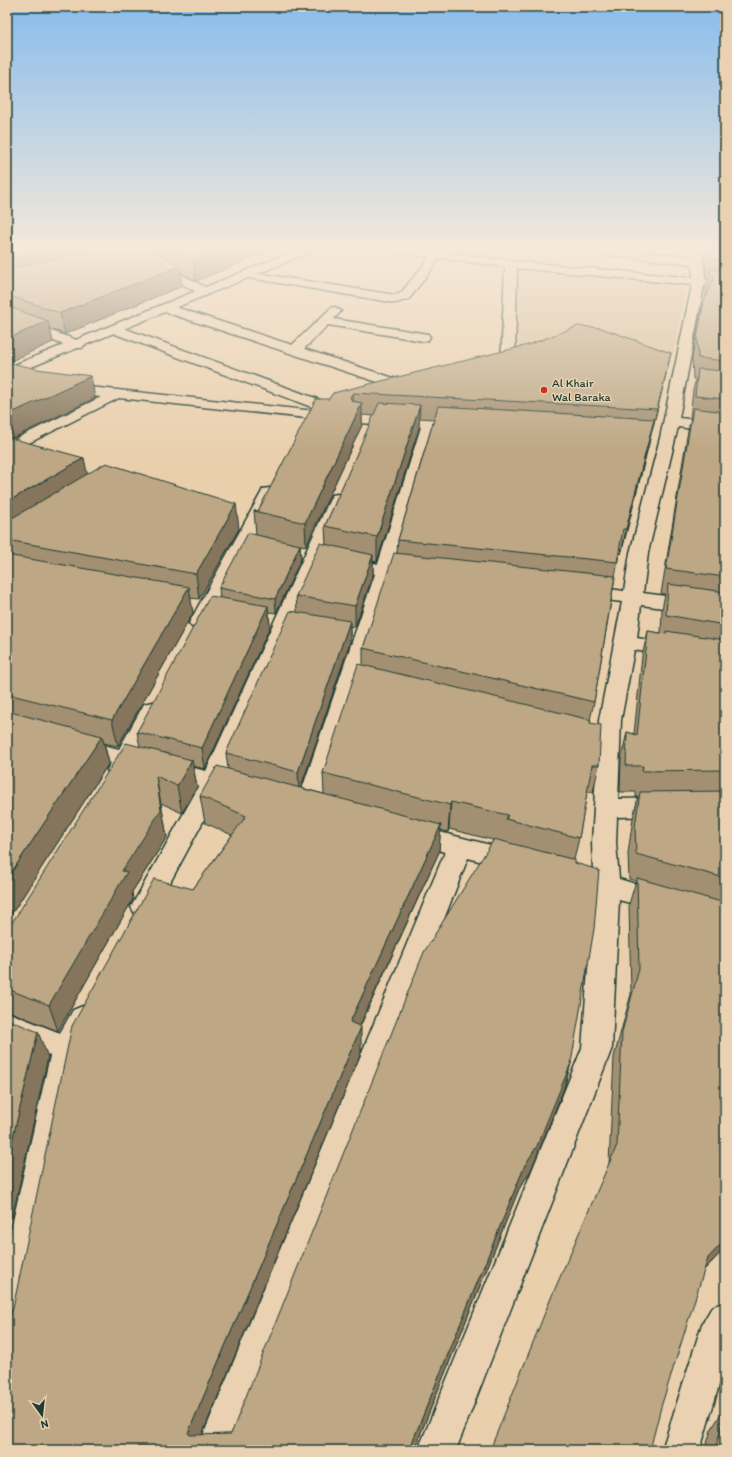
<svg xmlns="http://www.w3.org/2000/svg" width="732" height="1457" font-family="Itim,sans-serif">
<rect width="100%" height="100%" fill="#e9cfac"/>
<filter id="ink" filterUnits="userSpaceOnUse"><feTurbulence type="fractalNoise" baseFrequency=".025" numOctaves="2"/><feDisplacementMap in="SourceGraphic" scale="8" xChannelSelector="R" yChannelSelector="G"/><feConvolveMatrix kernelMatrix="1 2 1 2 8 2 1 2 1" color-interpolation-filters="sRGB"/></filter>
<g filter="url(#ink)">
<!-- built -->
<g fill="#d8c09e">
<path d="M409 249H570L561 265Z"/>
<path d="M519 267 687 283 673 355 607 341 518 351Z"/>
</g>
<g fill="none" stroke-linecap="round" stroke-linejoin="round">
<!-- minor casing -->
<g stroke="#1f3d34" stroke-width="3">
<g id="minor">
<path d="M391 249H423L511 261 693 278 692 264 579 252 574 249H613L691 257 690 249H702L705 279 725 281V289L704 286 679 418 725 423V433L678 427 648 553 643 593 725 604V616L641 605 637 638 725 653V665L634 650 621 720 618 799 725 797V815L617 817 616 843 619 879 669 894 673 901 669 908 660 911 619 900 612 1048 456 1450H418L582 1048 594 892 584 889 580 882 584 875 593 872 592 843 599 720 622 602 581 597 574 595 572 591 574 587 581 585 624 591 630 553 660 438 692 285 517 268 515 364 513 367H503L501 364 505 267 440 258 409 299 396 303 249 278 243 275 249 272 395 295 401 293 430 257 396 252Z"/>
<path d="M156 261 209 289 211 292 205 296 201 295 152 266 150 264Z"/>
<path d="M166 304 292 345 331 308 335 307 341 311 334 319 428 334 430 337 428 340 423 341 328 325 304 349 418 386 420 389 418 392H408L162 311 160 308 162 305Z"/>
<path d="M7 315 82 342 84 345 82 348H72L7 323Z"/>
<path d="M115 325 337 406 339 409 335 413 463 420 468 422 471 425 468 428H436L396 566 425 570 427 574 425 578 418 580 392 577 320 807 316 813 308 816 300 813 296 807 375 574 337 565 334 561 337 557 343 556 378 564 421 427 344 422 119 398 7 454V443L101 397 42 390 7 381V373L42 382 325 412 110 332 109 329Z"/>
<path d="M269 488 275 489 277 493 209 623 206 627 199 629 192 627 189 623 261 493 263 489Z"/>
<path d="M338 494 344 495 346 499 227 777 234 779 238 785 234 791 226 793 219 792 153 914 144 918 135 914 131 907 199 786 131 768 126 776 118 778 110 776 107 770 111 763 69 751 66 746 69 741 77 738 119 749 144 704 152 702 160 704 163 709 138 754 206 771 330 499 332 495Z"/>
<path d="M412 825 514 851 523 854 527 861 523 868 514 871 468 858 235 1450H197L445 852 403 841 400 834 403 827Z"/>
<path d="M83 1006 93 1010 97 1019 80 1052 25 1328 20 1341 7 1346V1248L50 1056 7 1038V1012L60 1033 73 1010Z"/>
<path d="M725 1302V1365L700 1450H662L702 1324 712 1307Z"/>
</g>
</g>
<!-- trunk casing -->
<g stroke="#1f3d34" stroke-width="3">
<path id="trunk" d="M299 249H314L313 251 7 377V368Z"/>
</g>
<!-- minor -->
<use href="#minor" fill="#e9d1b1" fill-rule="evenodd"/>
<!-- trunk -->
<use href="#trunk" fill="#e9d1b1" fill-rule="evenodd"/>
</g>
<!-- wall -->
<g fill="#a39072" stroke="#1f3d34" fill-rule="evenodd">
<path d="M7 249H273L196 281 180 272 182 286 65 334 50 329 53 342 7 362 95 398 13 438 87 474 239 529 199 599 190 598 193 613 118 746 104 743 109 763 7 921Z"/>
<path d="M705 249H725V1248L705 1269 609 1164 614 1057 631 994 629 904 636 881 629 879 628 853 633 818 638 797H636V792H620L621 758 627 732 634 734 642 656 648 631 661 633 662 609 665 594H661L688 430 691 418H690L693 390 696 379H693L692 358 699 321 704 301 706 295V288L708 278H706Z"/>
<path d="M666 374 652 431 649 443 621 554H619L594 702 590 720V723L599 765 593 792H587L579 838 574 860 571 1063 564 1088 531 1170 519 1189 414 1450H7L193 889 232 835 205 823 200 796 228 769 226 753 297 612 296 596 326 545 325 526 374 416 362 415V425L306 546 300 545 301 559 276 613 269 612 270 627 205 769 193 766 197 787 182 813 161 803 167 837 132 892 133 899 58 1031 8 1011H7V930L8 929 140 747 137 732 220 598 219 588 256 534 254 511H258L333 393ZM419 418 434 419 398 540 397 553 363 648V665L323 773 324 794 301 788 350 642V626L355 627 373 575V561L377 562 419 428ZM449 829 493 840 231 1434 202 1435 361 1053 360 1027 439 852 440 830 448 832Z"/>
<path d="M725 1407V1450H705L711 1430Z"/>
</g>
<!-- shaded-wall -->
<g fill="#84755c" stroke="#1f3d34">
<path d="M50 249H131L7 280V260Z"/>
<path d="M224 249H273L196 281 194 261Z"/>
<path d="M180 266 182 286 65 334 60 313Z"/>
<path d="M48 321 53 342 7 363V339Z"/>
<path d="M671 353 666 374 652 431 657 409Z"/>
<path d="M91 376 95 398 7 441V415Z"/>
<path d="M353 393V415L350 397Z"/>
<path d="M362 403V425L306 546 305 523Z"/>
<path d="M420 405 419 428 377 562V537Z"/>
<path d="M654 419 649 443 621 554 626 529Z"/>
<path d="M84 458 89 482 7 531V502Z"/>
<path d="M236 504 239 529 199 599 196 574Z"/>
<path d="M300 545 301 559 276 613 275 599Z"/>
<path d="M373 555V575L355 627V606Z"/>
<path d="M189 587 193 613 118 746 112 720Z"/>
<path d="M268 606 270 627 205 769 202 748Z"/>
<path d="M350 621V642L299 793 298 772Z"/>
<path d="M102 736 109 763 7 921V879Z"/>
<path d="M192 760 197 787 182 813 177 786Z"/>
<path d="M156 776 167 837 132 892 133 899 58 1031 49 1005Z"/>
<path d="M451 802 449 829 448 832 450 805Z"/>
<path d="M441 825 439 852 350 1047V1022Z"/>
<path d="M361 1027V1053L196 1449 188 1433Z"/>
<path d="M38 1032 48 1057 7 1241V1162Z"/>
<path d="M571 1063 564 1088 531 1170 519 1189 414 1450H409L525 1165Z"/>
<path d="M725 1240V1248L696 1278 708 1258Z"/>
</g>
<!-- building -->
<g fill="#bda784" stroke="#1f3d34">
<path d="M7 249H50L7 260Z"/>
<path d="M93 249H150L180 266 60 313 7 295V270Z"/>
<path d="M172 249H224L194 261Z"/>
<path d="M710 249H725V260L710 259Z"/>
<path d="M710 269 725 271V361L698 358 697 338 704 301 715 277H711Z"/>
<path d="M7 306 48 321 7 339Z"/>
<path d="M578 326 601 328 671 353 657 409 353 393 350 397 352 401 362 403 305 523 254 511H258L316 399H329L333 393 528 345Z"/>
<path d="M7 362 37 369 91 376 7 415Z"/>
<path d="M698 369 725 371V399L695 396Z"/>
<path d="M379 403 420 405 377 537 325 526Z"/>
<path d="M438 406 654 419 626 529H623L617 562 398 540Z"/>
<path d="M693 408 725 412V577L666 569Z"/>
<path d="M7 437 84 458 7 502Z"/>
<path d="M106 463 236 504 196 574 7 540V521Z"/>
<path d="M248 533 300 545 275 599 219 588Z"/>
<path d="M320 543 373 555 355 606 296 596Z"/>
<path d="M394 553 615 576 594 702 363 648Z"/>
<path d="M7 555 189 587 112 720 7 694Z"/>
<path d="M668 584 725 592V625L666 615Z"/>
<path d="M210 596 268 606 202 748 137 732Z"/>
<path d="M290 611 350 621 298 772 226 753Z"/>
<path d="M648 631 666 634V631L725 640V770L642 771 643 766H626L627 732 637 735Z"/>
<path d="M358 664 591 720 590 723 601 725 599 765H592L579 838 506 819 508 815 451 802 450 805 323 773Z"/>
<path d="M7 711 102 736 7 879Z"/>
<path d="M126 743 192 760 177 786 156 776 161 810 122 871 127 872 49 1005 7 989V930L8 929Z"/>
<path d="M217 766 441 825 350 1022 361 1027 188 1433 190 1435 231 1434 424 952 494 839 575 860V863L599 870 594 929 571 1063 537 1146 525 1165 409 1450H7V1322L13 1308 72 1026 154 879 193 889 246 816 200 796Z"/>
<path d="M725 791V878L636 854 635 827 640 792Z"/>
<path d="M637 878 725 903V1240L708 1258 661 1407 650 1450H490L548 1305 617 1145 622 1032 639 969Z"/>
<path d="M7 1019 38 1032 7 1162Z"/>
<path d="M725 1414V1450H715Z"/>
</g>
</g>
<!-- sky -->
<linearGradient id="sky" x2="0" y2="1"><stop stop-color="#88bced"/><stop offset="0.55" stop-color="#f5e9da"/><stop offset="1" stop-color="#f5e9da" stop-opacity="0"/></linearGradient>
<rect width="732" height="453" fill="url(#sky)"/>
<!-- markers -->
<circle fill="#c8321e" stroke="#e9d1b1" stroke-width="1.5" cx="544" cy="390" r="4"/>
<g text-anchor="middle" stroke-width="3" stroke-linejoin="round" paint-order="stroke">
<!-- far-poi labels -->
<g font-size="12" fill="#1f3d34" stroke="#e9d1b1" text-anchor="start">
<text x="552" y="387">Al Khair<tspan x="552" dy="14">Wal Baraka</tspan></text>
</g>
</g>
<!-- margin -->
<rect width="732" height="1457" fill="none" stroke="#e9d1b1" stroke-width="24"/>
<rect x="12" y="12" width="708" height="1433" fill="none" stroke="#1f3d34" stroke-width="1.5" filter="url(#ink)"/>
<!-- north arrow -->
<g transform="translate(42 1415) rotate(165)" stroke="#e9d1b1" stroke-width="3" paint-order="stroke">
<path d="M0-3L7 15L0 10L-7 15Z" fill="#1f3d34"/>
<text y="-6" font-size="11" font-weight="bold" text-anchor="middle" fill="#1f3d34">N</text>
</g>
</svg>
